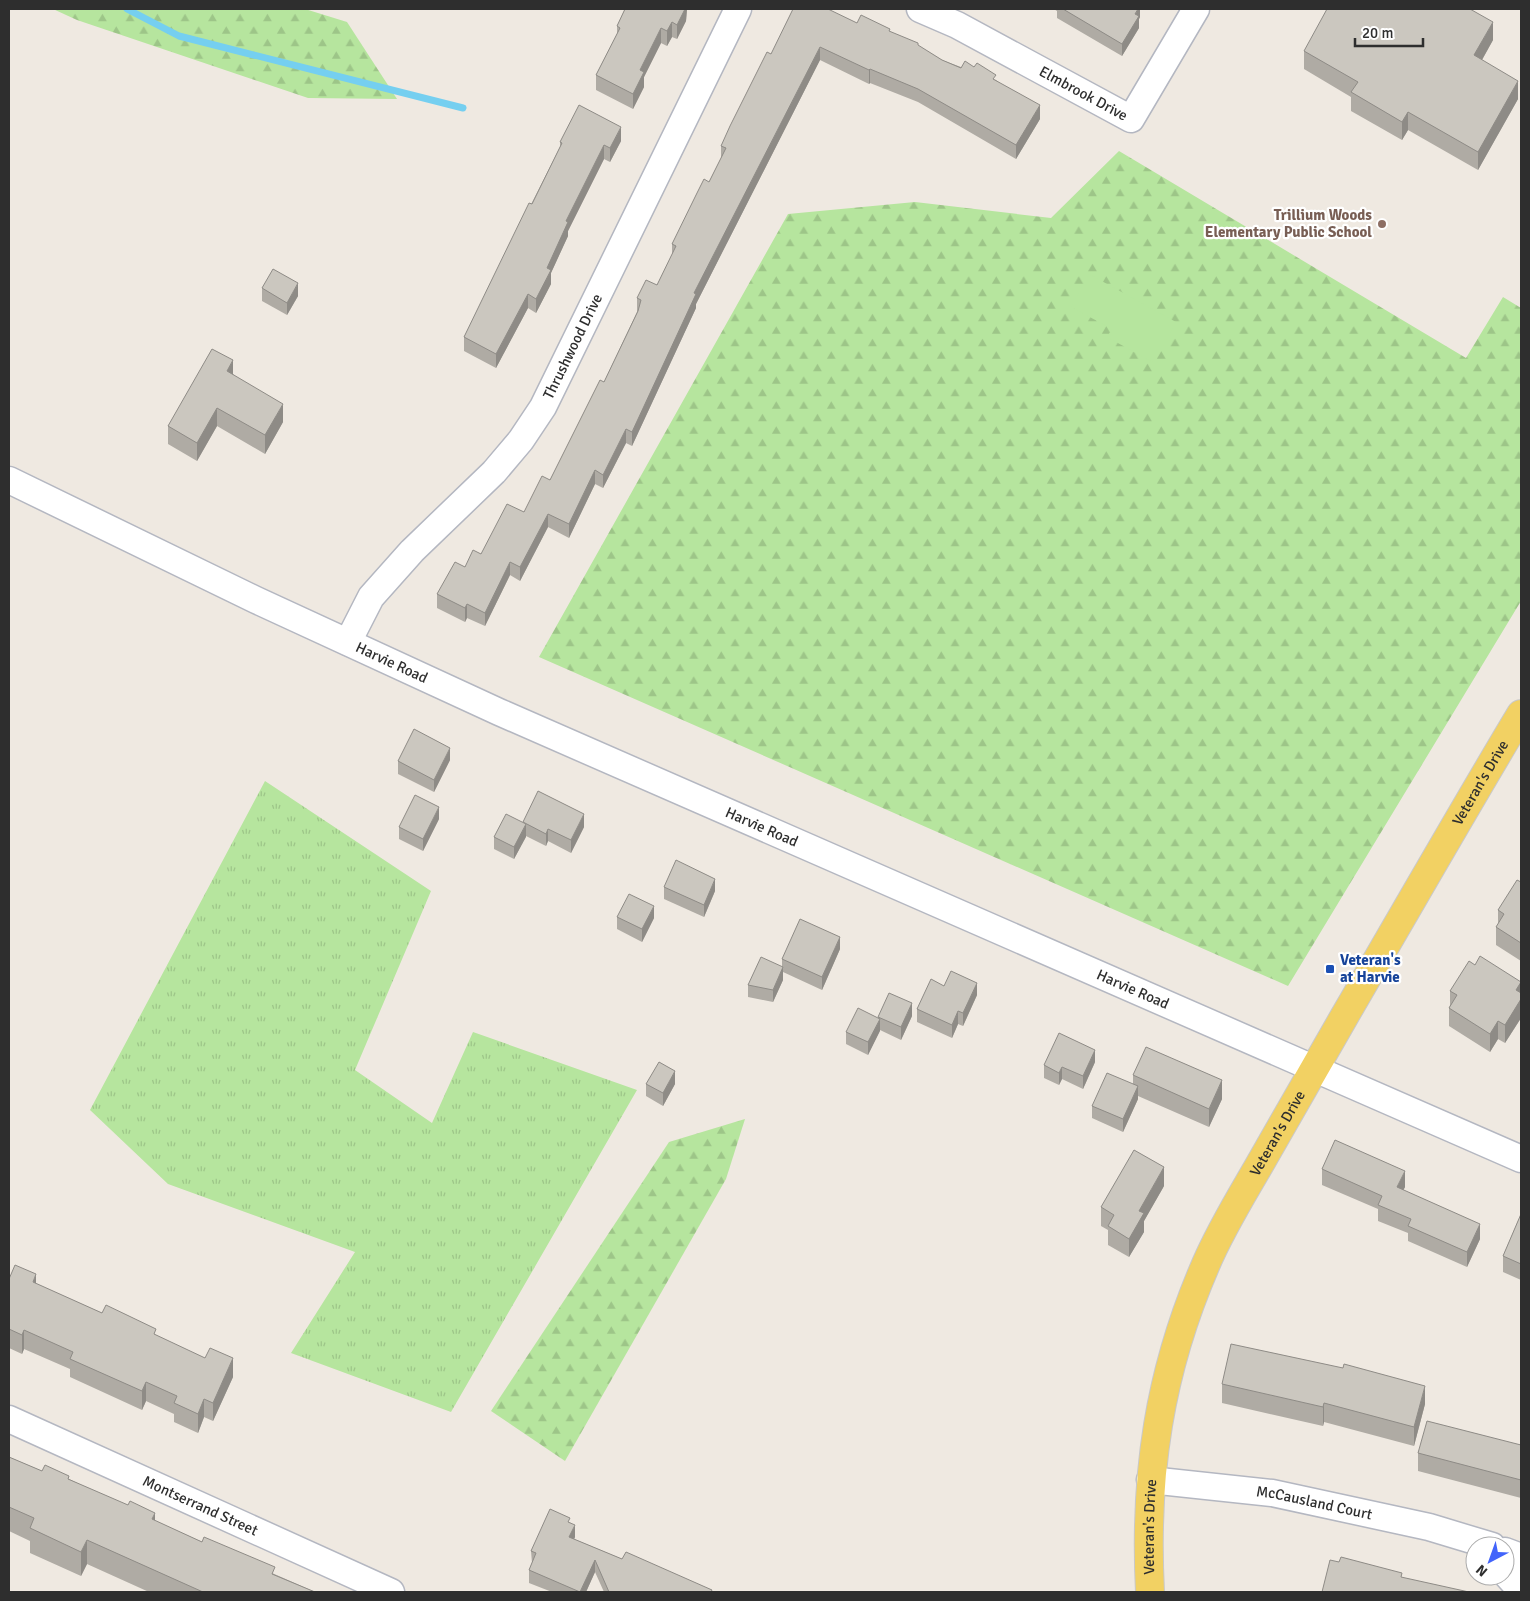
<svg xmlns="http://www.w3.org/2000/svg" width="1530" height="1601" font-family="Signika,sans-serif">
<defs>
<pattern id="grass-tufts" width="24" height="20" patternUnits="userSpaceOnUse" patternTransform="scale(1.25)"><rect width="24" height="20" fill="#b6e59e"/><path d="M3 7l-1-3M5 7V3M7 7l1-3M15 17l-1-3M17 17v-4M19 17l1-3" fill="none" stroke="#9dc588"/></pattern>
<pattern id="forest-firs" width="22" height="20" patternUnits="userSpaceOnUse" patternTransform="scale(1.25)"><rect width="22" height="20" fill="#b6e59e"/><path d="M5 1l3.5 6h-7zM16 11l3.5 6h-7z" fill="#9dc588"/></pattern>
</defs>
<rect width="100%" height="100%" fill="#efe9e1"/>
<!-- grass -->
<path fill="url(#grass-tufts)" d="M265 781 431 891 355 1070 432 1123 473 1032 637 1090 451 1412 291 1353 355 1252 168 1184 90 1110Z"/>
<!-- forest -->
<g fill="url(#forest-firs)">
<path d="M53 9H305L347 22 397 99 308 98 77 20Z"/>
<path d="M1119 151 1466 358 1503 297 1521 308V601L1288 986 539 657 788 214 915 202 1051 218Z"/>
<path d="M745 1119 726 1179 565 1461 491 1411 669 1142Z"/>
</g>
<!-- park -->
<path fill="#b6e59e" d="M1089 274 1176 322 1154 363 1107 337 1112 329 1071 307Z"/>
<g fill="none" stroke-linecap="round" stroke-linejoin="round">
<!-- stream -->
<path stroke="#75cff0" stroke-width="7" d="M127 9 179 36 463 108"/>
<!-- minor casing -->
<g stroke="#b4b7c1" stroke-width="29">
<g id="minor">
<path id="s1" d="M920 9 957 25 1131 119 1196 9"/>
<path id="s2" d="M9 480 256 600 499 712 1521 1159"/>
<path id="s3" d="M348 642 371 597 412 551 494 472 521 440 543 407 738 9"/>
<path id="s4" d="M9 1419 391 1592"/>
<path id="s5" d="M1150 1480 1272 1493 1429 1527 1492 1546"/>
<path d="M1505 1551 1521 1557"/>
<path d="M1505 1573 1515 1584 1518 1592"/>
</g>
</g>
<!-- major casing -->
<g stroke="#c9c9c9" stroke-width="30">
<g id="major">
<path id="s6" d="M1150 1592C1144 1475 1159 1372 1206 1264 1220 1231 1239 1200 1257 1169 1286 1118 1315 1068 1344 1017 1403 916 1461 814 1521 714"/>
</g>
</g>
<!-- minor -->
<use href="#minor" stroke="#fff" stroke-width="26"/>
<!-- major -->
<use href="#major" stroke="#f2d163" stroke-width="28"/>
</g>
<!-- wall -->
<g fill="#afaba4">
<path d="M625 9H687L686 21 677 39 672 37 667 46 661 43 644 77V87L633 109 596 90V75L617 34V26Z"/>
<path d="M1054 9H1140V17L1139 19V28L1122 56 1057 18V11Z"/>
<path d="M857 23 890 32 918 46 942 60 996 80 1040 119 1016 159 918 102 870 83 869 84 820 60 696 304V308L632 446 626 443 603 488 595 484 569 538 548 527 520 581 510 575 485 626 467 618 465 622 437 608V594L465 567 481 554 524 512 550 480 604 382 637 312V298L657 285 672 255V244L709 182 721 159V146L771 54Z"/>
<path d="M1493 40 1482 60 1518 99 1478 170 1408 130 1402 140 1351 111V97L1304 69V51Z"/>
<path d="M621 141 610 162 604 159 568 231V236L551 273V284L536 313 528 308 496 368 464 351V337L560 147V142Z"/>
<path d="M262 288 298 296 287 315 262 301Z"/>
<path d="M233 374 283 422 265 454 217 426 197 461 168 444V426Z"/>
<path d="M450 760 434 792 398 774V761Z"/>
<path d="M439 819 423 851 399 839V827Z"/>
<path d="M523 823 584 827 571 853 548 841 546 846 526 836 514 859 494 849V837Z"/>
<path d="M1521 882V961L1496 945V927L1498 924V910Z"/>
<path d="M664 887 715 891 704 917 664 899Z"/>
<path d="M617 917 654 918 642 942 617 929Z"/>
<path d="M840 949 822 990 783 972V980L773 1002 748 997V985L782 967V959Z"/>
<path d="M1475 965 1521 982V1018L1505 1043 1498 1039 1490 1052 1449 1026V1008L1450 1005V991Z"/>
<path d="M944 986 977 995 963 1026 958 1024 952 1038 917 1022V1009Z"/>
<path d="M912 1016 901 1040 880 1030 868 1055 846 1044V1032L878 1018V1017Z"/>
<path d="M1095 1062 1083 1089 1062 1079 1059 1085 1044 1078V1065Z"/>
<path d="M1133 1075 1222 1099 1209 1127 1138 1096V1099L1123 1132 1092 1118V1106L1133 1084Z"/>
<path d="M646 1084H675L663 1106 646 1096Z"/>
<path d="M1322 1169 1405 1187 1403 1190 1480 1239 1467 1267 1408 1241V1233L1378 1221V1209L1322 1185Z"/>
<path d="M1164 1186 1144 1221V1232L1129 1257 1108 1245V1230L1101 1226V1207Z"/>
<path d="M1521 1214V1280L1503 1272V1256Z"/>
<path d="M9 1279 36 1284 102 1313 156 1335 233 1377 213 1421 204 1417 198 1433 174 1422V1414L146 1401 142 1410 70 1377V1369L24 1349 22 1354 9 1348Z"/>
<path d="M1222 1384 1425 1404 1414 1446 1324 1422 1323 1426 1222 1403Z"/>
<path d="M1521 1445V1498L1418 1471V1453Z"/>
<path d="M9 1457 42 1471 69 1479 155 1521 315 1592H149L87 1564 81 1576 30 1553V1541L9 1531Z"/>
<path d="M570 1522 575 1537 574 1539 622 1559 712 1592H604L595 1572 586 1592H552L529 1583V1570L532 1563 531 1551Z"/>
</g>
<!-- shaded-wall -->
<g fill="#8e8b86">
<path d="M682 9H687L686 21 677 39V25Z"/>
<path d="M1138 9H1140V17L1139 19V28L1122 56V44Z"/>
<path d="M672 22V37L667 46V31Z"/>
<path d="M1493 22V40L1474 74V55Z"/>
<path d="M661 28V43L644 77V87L633 109V94L640 70Z"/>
<path d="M820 47V60L696 304V308L632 446V432L694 293Z"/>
<path d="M870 69V83L869 84V70Z"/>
<path d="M1518 81V99L1478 170V152Z"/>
<path d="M1040 105V119L1016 159V145Z"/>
<path d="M1408 112V130L1402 140V122Z"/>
<path d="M621 127V141L610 162V148Z"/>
<path d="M604 145V159L568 231V236L551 273V284L536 313V299L547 268 566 221Z"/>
<path d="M298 283V296L287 315V303Z"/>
<path d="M528 294V308L496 368V354Z"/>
<path d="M233 360V379L227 371Z"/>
<path d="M283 404V422L265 454V435Z"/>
<path d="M217 408V426L197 461V443Z"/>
<path d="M626 429V443L603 488V475Z"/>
<path d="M595 470V484L569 538V524Z"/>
<path d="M548 514V527L520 581V567Z"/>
<path d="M510 562V575L485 626V613Z"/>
<path d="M467 604V618L465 622V608Z"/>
<path d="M450 748V760L434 792V780Z"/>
<path d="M439 807V819L423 851V839Z"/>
<path d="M584 814V827L571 853V840Z"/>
<path d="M526 824V837L514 859V847Z"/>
<path d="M548 829V841L546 846V834Z"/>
<path d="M715 879V891L704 917V905Z"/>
<path d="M654 906V918L642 942V929Z"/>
<path d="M840 937V949L822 990V977Z"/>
<path d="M783 967V980L773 1002V990Z"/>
<path d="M1521 982V1018L1505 1043V1025L1516 990Z"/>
<path d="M977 983V995L963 1026V1013Z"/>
<path d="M912 1003V1016L901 1040V1027Z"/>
<path d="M958 1011V1024L952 1038V1025Z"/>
<path d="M880 1019V1031L868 1055V1042Z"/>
<path d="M1498 1021V1039L1490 1052V1034Z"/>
<path d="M1095 1050V1062L1083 1089V1076Z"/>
<path d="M1062 1067V1079L1059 1085V1073Z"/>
<path d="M675 1071V1084L663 1106V1093Z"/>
<path d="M1222 1080V1099L1209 1127V1109Z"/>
<path d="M1138 1086V1099L1123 1132V1119Z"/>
<path d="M1164 1167V1186L1144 1221V1232L1129 1257V1239L1139 1211Z"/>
<path d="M1405 1171V1187L1397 1203V1187Z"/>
<path d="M1480 1224V1239L1467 1267V1252Z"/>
<path d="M36 1274V1292L33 1282Z"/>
<path d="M24 1330V1349L22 1354V1335Z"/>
<path d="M233 1358V1377L213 1421V1403Z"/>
<path d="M146 1382V1401L142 1410V1391Z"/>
<path d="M1425 1386V1404L1414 1446V1427Z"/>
<path d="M204 1399V1417L198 1433V1414Z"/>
<path d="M1324 1403V1422L1323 1426V1407Z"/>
<path d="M155 1513V1537L152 1519Z"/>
<path d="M575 1525V1537L569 1550V1537Z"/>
<path d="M87 1540V1564L81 1576V1552Z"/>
<path d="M595 1560V1572L586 1592H580Z"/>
</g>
<!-- building -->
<g fill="#cbc7bf" stroke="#8e8b86">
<path d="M625 9H685L677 25 672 22 667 31 661 28 640 70 644 72 633 94 596 75 620 28 617 26Z"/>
<path d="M793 9H828L857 23 861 15 890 29 889 31 918 43V45L942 60 961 68 965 61 974 67 977 63 996 75 993 79 1040 105 1016 145 918 89 870 69 869 70 820 47 694 293 696 294 632 432 626 429 603 475 595 470 569 524 548 514 520 567 510 562 485 613 467 604 465 608 437 594 455 562 465 567 473 550 481 554 507 504 524 512 542 476 550 480 600 380 604 382 638 311 641 300 637 298 646 280 657 285 676 246 672 244 697 193 704 179 709 182 726 148 721 146 730 126 767 52 771 54Z"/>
<path d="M1063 9H1138L1135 14 1139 16 1122 44Z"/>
<path d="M1327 9H1470L1493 22 1474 55 1518 81 1478 152 1408 112 1402 122 1351 92 1358 82 1304 51Z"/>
<path d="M579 105 621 127 610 148 604 145 566 221 568 222 547 268 551 270 536 299 528 294 496 354 464 337 529 203 532 204 562 143 560 142Z"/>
<path d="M273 269 298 283 287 303 262 288Z"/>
<path d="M212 349 233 360 227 371 283 404 265 435 217 408 197 443 168 426Z"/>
<path d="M414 729 450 748 434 780 398 761Z"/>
<path d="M538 791 584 814 571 840 548 829 546 834 523 822Z"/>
<path d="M415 795 439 807 423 839 399 827Z"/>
<path d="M506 814 526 824 514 847 494 837Z"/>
<path d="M676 860 715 879 704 905 664 887Z"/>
<path d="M1517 880 1521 882V943L1496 927 1504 914 1498 910Z"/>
<path d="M629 894 654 906 642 929 617 917Z"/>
<path d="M800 919 840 937 822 977 782 959Z"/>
<path d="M1480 956 1521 982 1516 990 1521 993V999L1505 1025 1498 1021 1490 1034 1449 1008 1457 995 1450 991 1469 961 1475 965Z"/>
<path d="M761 957 783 967 773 990 748 985Z"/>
<path d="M951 971 977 983 963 1013 958 1011 952 1025 917 1009 931 979 944 986Z"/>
<path d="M889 993 912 1003 901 1027 878 1017Z"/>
<path d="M858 1008 880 1019 868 1042 846 1032Z"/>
<path d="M1059 1033 1095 1050 1083 1076 1062 1067 1059 1073 1044 1065Z"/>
<path d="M1146 1047 1222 1080 1209 1109 1133 1075Z"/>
<path d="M659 1062 675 1071 663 1093 646 1084Z"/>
<path d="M1107 1073 1138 1086 1123 1119 1092 1106Z"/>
<path d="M1335 1140 1405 1171 1397 1187 1480 1224 1467 1252 1408 1226 1411 1219 1378 1205 1382 1196 1322 1169Z"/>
<path d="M1134 1150 1164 1167 1139 1211 1144 1213 1129 1239 1108 1226 1114 1215 1101 1207Z"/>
<path d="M1521 1214V1264L1503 1256Z"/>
<path d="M15 1265 36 1274 33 1282 102 1313 106 1305 156 1329 154 1334 205 1358 210 1348 233 1358 213 1403 204 1399 198 1414 174 1403 177 1396 146 1382 142 1391 70 1359 73 1352 24 1330 22 1335 9 1329V1279Z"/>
<path d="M1231 1344 1343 1368 1344 1364 1425 1386 1414 1427 1324 1403 1323 1407 1222 1384Z"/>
<path d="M1427 1421 1521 1445V1480L1418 1453Z"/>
<path d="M9 1457 42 1471 45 1465 69 1476 68 1479 128 1505 130 1501 155 1513 152 1519 202 1542 204 1537 275 1567 272 1574 315 1592H203L87 1540 81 1552 30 1528 34 1518 9 1507Z"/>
<path d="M550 1509 570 1518 568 1522 575 1525 569 1537 622 1559 626 1552 712 1590 711 1592H609L595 1560 580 1592 529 1570 536 1553 531 1551Z"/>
<path d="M1341 1557 1402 1573 1401 1577 1469 1592H1322L1330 1560 1339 1562Z"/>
</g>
<!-- markers -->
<circle fill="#8d6e63" stroke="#fff" stroke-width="2" cx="1382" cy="224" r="5"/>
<rect fill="#1a4fb4" stroke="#fff" stroke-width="2" x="1325" y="964" width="10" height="10" rx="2.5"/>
<g text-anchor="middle" stroke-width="4.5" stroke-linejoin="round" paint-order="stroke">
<!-- street labels -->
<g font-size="15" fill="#2e2e2e" stroke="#fff">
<text dy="5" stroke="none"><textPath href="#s1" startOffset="184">Elmbrook Drive</textPath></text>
<text dy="5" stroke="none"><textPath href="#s3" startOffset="375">Thrushwood Drive</textPath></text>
<text dy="5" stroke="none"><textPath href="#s2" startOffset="424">Harvie Road</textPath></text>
<text dy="5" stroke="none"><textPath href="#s6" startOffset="890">Veteran's Drive</textPath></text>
<text dy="5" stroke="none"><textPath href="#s2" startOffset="829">Harvie Road</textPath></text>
<text dy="5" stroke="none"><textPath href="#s2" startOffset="1234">Harvie Road</textPath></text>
<text dy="5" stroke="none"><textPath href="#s6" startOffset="485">Veteran's Drive</textPath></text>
<text dy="5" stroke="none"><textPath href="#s5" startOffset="166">McCausland Court</textPath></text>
<text dy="5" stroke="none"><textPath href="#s4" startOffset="210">Montserrand Street</textPath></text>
<text dy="5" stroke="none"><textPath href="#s6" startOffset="65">Veteran's Drive</textPath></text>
</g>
<!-- education labels -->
<g font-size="15" font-weight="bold" fill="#785e54" stroke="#fff" text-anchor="end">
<text x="1372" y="220">Trillium Woods<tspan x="1372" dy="17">Elementary Public School</tspan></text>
</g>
<!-- transit labels -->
<g font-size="15" font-weight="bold" fill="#164399" stroke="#fff" text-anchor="start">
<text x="1340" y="965">Veteran's<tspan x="1340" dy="17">at Harvie</tspan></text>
</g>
</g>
<!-- border -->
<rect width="1530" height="1601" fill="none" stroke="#2e2e2e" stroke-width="20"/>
<!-- north arrow -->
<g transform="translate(1490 1561) rotate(221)"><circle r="24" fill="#ffffff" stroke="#ababab"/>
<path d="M0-4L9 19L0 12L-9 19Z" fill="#4264fb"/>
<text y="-8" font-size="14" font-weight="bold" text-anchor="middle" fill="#2e2e2e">N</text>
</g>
<!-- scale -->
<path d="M1355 38v8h68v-8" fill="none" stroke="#2e2e2e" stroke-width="2.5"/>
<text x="1362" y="38" font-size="15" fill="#2e2e2e" stroke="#ffffff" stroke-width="4" paint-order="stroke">20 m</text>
</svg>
